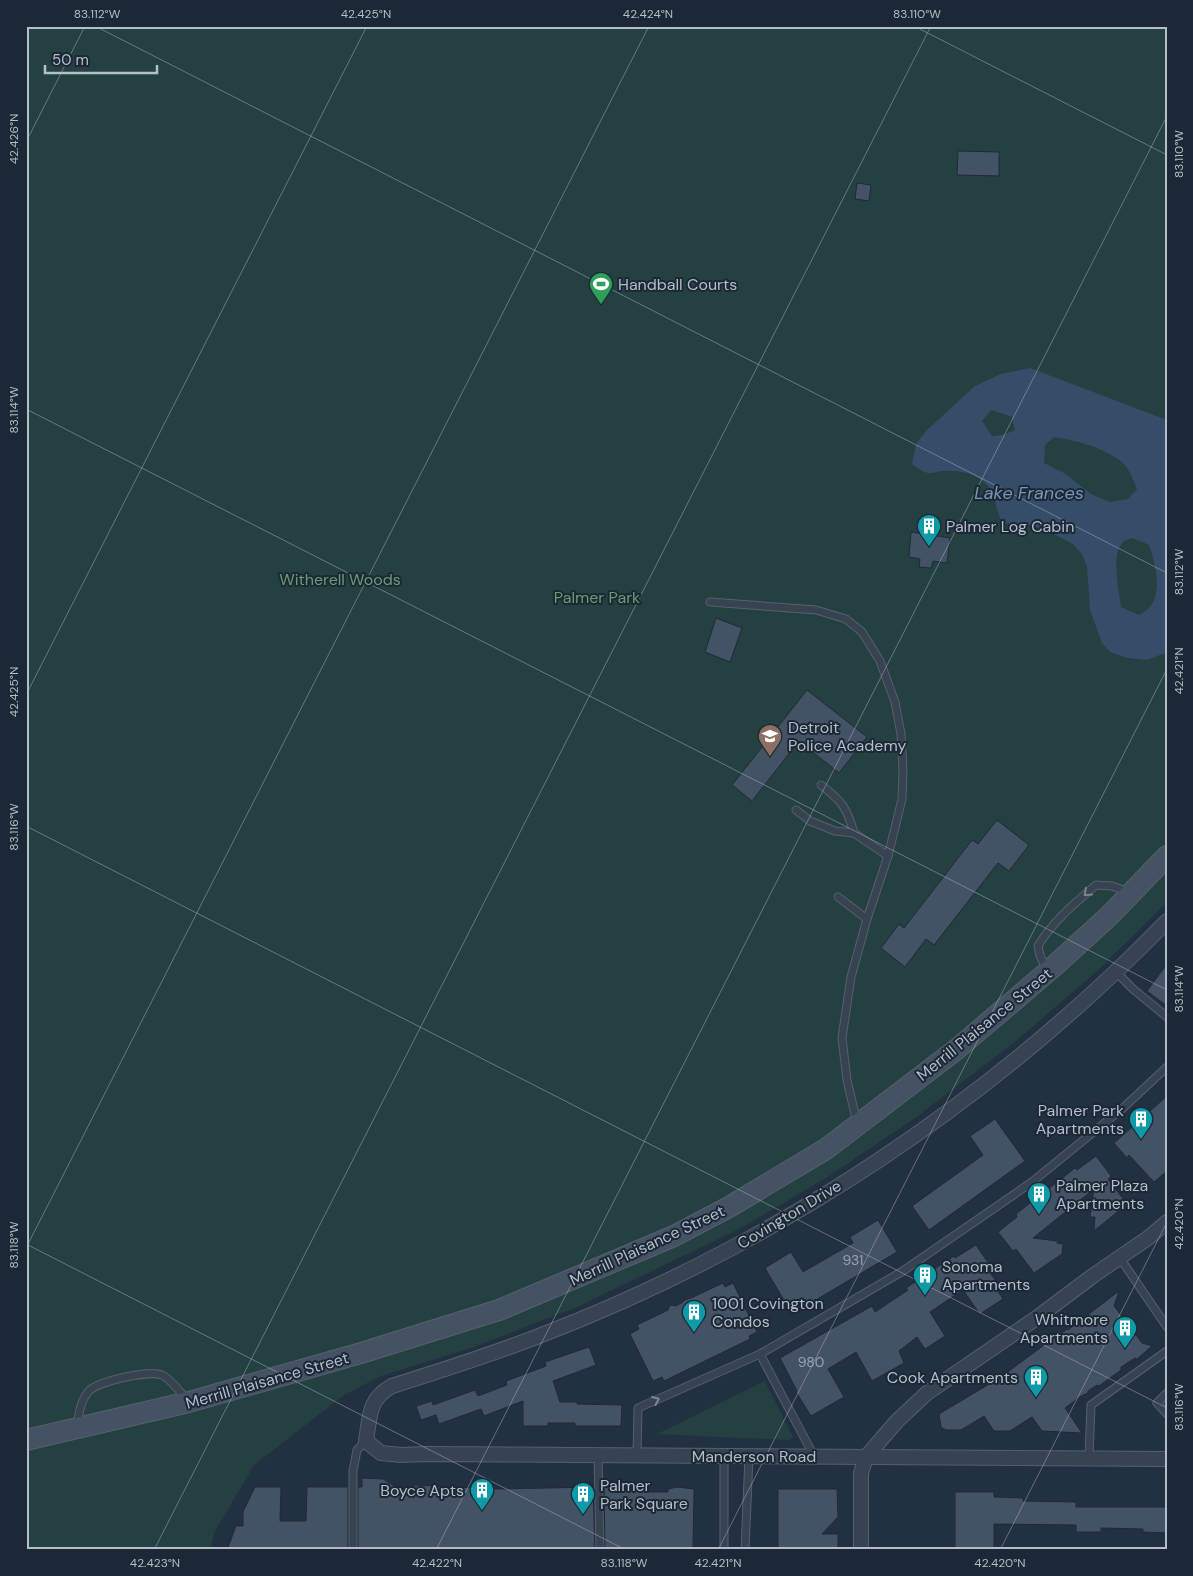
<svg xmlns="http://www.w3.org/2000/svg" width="1193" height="1576" font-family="'DM Sans',sans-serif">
<rect width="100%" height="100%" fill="#223141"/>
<!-- green -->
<g fill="#254041">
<path d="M26 26H1167V902L1098 970 1016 1041 915 1118 829 1176 741 1228 577 1307 474 1347 381 1376 344 1395 254 1465 214 1533 211 1550H26Z"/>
<path d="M765 1381 793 1437 788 1440 657 1434Z"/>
</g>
<!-- water -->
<path fill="#354d69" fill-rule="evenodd" d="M1030 368 1167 420V652L1165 653 1147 660 1128 658 1110 652 1102 643 1090 610 1087 566 1082 554 1073 544 1048 531 1033 526 1003 523C995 512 997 496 987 485 976 473 959 470 944 471 939 471 934 473 929 473 922 472 917 468 912 464L916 444 926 431 975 386 1001 374ZM991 410 1012 417 1015 430 1003 435 992 436 982 421ZM1054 437C1075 440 1109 449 1124 464 1130 470 1134 482 1137 489L1128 499 1110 502 1091 494 1064 473 1044 463 1045 445ZM1133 538 1149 545C1155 563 1163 592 1149 608 1146 611 1142 613 1139 615L1121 607C1119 591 1111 556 1122 543 1125 540 1130 539 1133 538Z"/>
<!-- building -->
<g fill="#435365" stroke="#1e2a37">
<path d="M958 151 999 152V176L957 175Z"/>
<path d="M857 183 871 185 869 201 855 199Z"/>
<path d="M911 532 950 538 947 563 933 561 931 568 919 567 920 559 909 557Z"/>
<path d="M716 618 742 628 730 662 705 652Z"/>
<path d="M807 690 867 737 839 773 799 741 752 801 732 785Z"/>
<path d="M997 820 1029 845 1009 871 998 863 934 945 926 939 905 967 881 948 899 924 904 928 972 840 978 844Z"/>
<path d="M1167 964V1006L1147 991Z"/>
<path d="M1167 1096V1171L1154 1182 1129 1155 1127 1158 1114 1143Z"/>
<path d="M995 1119 1025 1161 929 1230 912 1206 983 1155 970 1136Z"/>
<path d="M1096 1156 1111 1176 1108 1179 1127 1204 1094 1231 1095 1217H1090L1094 1189 1033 1238 1058 1241 1057 1243 1063 1244 1062 1254 1034 1273 1016 1249 1013 1251 998 1232 1017 1217 1016 1214 1075 1168 1077 1170Z"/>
<path d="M878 1220 897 1252 792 1314 765 1268 791 1252 803 1272 853 1243 850 1237Z"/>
<path d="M976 1245 989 1264 986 1266 999 1286 996 1288 1003 1299 980 1314 963 1290 930 1312 945 1336 925 1349 917 1337 899 1351 904 1363 872 1381 856 1352 828 1369 844 1397 811 1416 796 1392 797 1391 780 1358 872 1306 875 1312 908 1290 906 1288 954 1256 955 1258Z"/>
<path d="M723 1283 725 1287 733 1283 757 1332 749 1336 750 1339 664 1381 662 1377 653 1381 630 1334 639 1329 637 1325 668 1310 670 1305 676 1306 683 1302 685 1300 691 1298Z"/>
<path d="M1119 1291 1114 1306 1142 1343 1152 1346 1137 1359 1135 1358 1121 1367V1370L1099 1386 1097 1385 1088 1391V1393L1081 1396 1065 1408 1082 1433 1042 1431 1032 1417 1010 1431H994L984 1416 961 1430H946L941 1427 939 1414 1001 1377 1040 1348 1067 1329 1068 1330Z"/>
<path d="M589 1347 596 1365 553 1381 560 1402H577V1404L622 1405 621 1426H575V1423H548V1426H523V1401L484 1416 481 1409 439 1424 436 1415 421 1420 416 1406 432 1401 433 1405 475 1390 478 1396 507 1385 506 1381 546 1366 545 1362Z"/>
<path d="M362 1478 383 1479 414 1498V1485L499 1489 593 1487 595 1550H358V1487H362Z"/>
<path d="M255 1487H281L280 1521H306L307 1487H348V1550H227L236 1526H243V1512Z"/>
<path d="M604 1487 644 1488V1492H668V1489L677 1487 694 1489 693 1550H605Z"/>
<path d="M778 1489H837L838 1517 822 1534H838V1550H778Z"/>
<path d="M955 1492H994V1497L1023 1498V1501L1076 1502V1507H1167V1533L1143 1532V1529L1101 1528V1532H1076V1525L994 1524V1548H955Z"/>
</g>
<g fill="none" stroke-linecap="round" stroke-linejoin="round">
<!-- lane casing -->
<g stroke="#55606e" stroke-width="9">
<g id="lane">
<path d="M710 602 816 610 846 619 862 632 880 661 895 702 901 734 903 770 902 799 888 856 867 919 851 977 842 1038 847 1080 857 1123"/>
<path d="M821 785C842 801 847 808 854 833"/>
<path d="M796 810 810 821 835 831 854 833 888 856"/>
<path d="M838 897 867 919"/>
<path d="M1047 970 1040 956 1038 946C1052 922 1075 903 1096 885L1112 886 1129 892"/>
<path d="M1115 971 1133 989 1167 1017"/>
<path d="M1120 1258 1167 1327"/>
<path d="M1167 1393 1157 1403 1167 1414"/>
<path d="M77 1426C79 1414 80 1402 88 1392 97 1381 149 1370 162 1375 172 1380 180 1392 187 1400"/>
<path d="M598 1455 600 1550"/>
<path d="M637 1455 638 1408 760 1354"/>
<path d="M724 1456V1550"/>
<path d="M814 1456 760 1354 903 1271 1032 1182 1123 1108 1167 1067"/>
<path d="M1089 1458 1091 1405 1167 1351"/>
<path d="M353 1550V1471L357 1450 366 1441"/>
<path d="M745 1550 749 1456"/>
</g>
</g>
<!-- street casing -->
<g stroke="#55606e" stroke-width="16">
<g id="street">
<path d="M1167 921C993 1100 777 1244 544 1334 494 1354 443 1370 392 1386 368 1399 370 1417 366 1441L381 1453 401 1455 426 1454 1167 1459"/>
<path d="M861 1550V1473L866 1457 897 1421 927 1393 1038 1317 1094 1275 1148 1238 1167 1222"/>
</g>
</g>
<!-- secondary casing -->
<g stroke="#55606e" stroke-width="22">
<path id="secondary" d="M26 1440 189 1402 361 1353 499 1310 674 1236 729 1207 826 1149 957 1049 1052 968 1109 916 1167 856"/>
</g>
<!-- lane -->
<use href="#lane" stroke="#374350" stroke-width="7"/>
<!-- street -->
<use href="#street" stroke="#374350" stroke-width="14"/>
<!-- secondary -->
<use href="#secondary" stroke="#445264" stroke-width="20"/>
</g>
<!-- one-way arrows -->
<defs><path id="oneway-chevron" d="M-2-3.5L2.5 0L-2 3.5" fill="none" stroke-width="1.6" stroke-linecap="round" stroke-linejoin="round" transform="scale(1.25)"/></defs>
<g stroke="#7b8694">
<use href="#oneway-chevron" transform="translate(1087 893) rotate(137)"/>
<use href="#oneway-chevron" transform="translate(656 1400) rotate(-24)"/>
</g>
<!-- ticks -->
<path fill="none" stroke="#b3bdcb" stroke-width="1" stroke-opacity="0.45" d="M95 26 1167 573M914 26 1167 155M26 142 85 26M26 409 1167 990M26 695 367 26M26 826 1167 1408M26 1244 626 1550M26 1248 649 26M154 1550 931 26M436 1550 1167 116M718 1550 1167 669M1000 1550 1167 1222"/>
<!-- icons -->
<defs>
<g id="stadium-pin" transform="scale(1.25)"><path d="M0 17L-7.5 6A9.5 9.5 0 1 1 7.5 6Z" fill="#2e9e5b" stroke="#1c2835"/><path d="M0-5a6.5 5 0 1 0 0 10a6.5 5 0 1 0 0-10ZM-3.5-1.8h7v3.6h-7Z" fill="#fff"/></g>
<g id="building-pin" transform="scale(1.25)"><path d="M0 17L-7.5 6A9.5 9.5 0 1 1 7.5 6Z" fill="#0f9aa8" stroke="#1c2835"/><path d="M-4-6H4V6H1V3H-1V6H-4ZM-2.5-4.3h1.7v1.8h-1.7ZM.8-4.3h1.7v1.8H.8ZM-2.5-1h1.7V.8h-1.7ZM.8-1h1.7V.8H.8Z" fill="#fff"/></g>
<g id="school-pin" transform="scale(1.25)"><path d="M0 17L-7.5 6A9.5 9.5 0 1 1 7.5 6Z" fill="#8d6e63" stroke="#1c2835"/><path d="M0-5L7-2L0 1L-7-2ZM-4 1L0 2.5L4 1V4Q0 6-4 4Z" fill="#fff"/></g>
</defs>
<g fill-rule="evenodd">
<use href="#stadium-pin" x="601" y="284"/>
<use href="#building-pin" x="929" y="526"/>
<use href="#school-pin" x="770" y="736"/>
<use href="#building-pin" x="1141" y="1119"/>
<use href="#building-pin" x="1039" y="1194"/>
<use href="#building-pin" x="925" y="1275"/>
<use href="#building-pin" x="694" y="1312"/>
<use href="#building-pin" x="1125" y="1328"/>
<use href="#building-pin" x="1036" y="1377"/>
<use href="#building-pin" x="482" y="1490"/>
<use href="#building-pin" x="583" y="1494"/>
</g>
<g text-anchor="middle" stroke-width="4" stroke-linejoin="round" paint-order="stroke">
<!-- number labels -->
<g font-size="14" fill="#97a2b2">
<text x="853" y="1265">931</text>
<text x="811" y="1367">980</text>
</g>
<!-- poi labels -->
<g font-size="16" fill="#b3bdcb" stroke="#1c2835" text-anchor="start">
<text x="618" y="290">Handball Courts</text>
<text x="946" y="532">Palmer Log Cabin</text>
<text x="788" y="733">Detroit<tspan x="788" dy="18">Police Academy</tspan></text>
<text x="1124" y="1116" text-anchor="end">Palmer Park<tspan x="1124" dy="18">Apartments</tspan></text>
<text x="1056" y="1191">Palmer Plaza<tspan x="1056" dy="18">Apartments</tspan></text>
<text x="942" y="1272">Sonoma<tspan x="942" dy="18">Apartments</tspan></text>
<text x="712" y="1309">1001 Covington<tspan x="712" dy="18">Condos</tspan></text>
<text x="1108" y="1325" text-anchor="end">Whitmore<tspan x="1108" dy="18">Apartments</tspan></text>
<text x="1018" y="1383" text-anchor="end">Cook Apartments</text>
<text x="600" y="1491">Palmer<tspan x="600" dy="18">Park Square</tspan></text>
<text x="464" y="1496" text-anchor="end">Boyce Apts</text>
</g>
<!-- park labels -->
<g font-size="16" fill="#689e72" stroke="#1c2835">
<text x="340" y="585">Witherell Woods</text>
<text x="597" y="603">Palmer Park</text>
</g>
<!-- street labels -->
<g font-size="16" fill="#b3bdcb" stroke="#1c2835">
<text transform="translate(984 1024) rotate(-39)" y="6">Merrill Plaisance Street</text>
<text transform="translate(789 1214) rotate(-31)" y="6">Covington Drive</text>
<text transform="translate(647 1245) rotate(-25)" y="6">Merrill Plaisance Street</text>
<text transform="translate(267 1380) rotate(-16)" y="6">Merrill Plaisance Street</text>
<text x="754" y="1462">Manderson Road</text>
</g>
<!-- water labels -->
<g font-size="18" font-style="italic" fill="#7896b5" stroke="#1c2835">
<text x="1029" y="499">Lake Frances</text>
</g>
</g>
<!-- border -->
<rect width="1193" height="1576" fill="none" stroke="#1c2835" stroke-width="55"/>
<!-- scale -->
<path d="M45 65v8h112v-8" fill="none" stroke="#b3bdcb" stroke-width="2.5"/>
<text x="52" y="65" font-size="15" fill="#b3bdcb" stroke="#1c2835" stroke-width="4" paint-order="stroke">50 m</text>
<rect x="28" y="28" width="1138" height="1520" fill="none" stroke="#b3bdcb" stroke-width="2"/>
<g font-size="12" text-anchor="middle" fill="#b3bdcb">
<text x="97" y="18">83.112°W</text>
<text x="366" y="18">42.425°N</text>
<text x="648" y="18">42.424°N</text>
<text x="917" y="18">83.110°W</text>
<text transform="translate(14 139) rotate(-90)" y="4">42.426°N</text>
<text transform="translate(1179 154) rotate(-90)" y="4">83.110°W</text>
<text transform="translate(14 410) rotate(-90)" y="4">83.114°W</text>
<text transform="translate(1179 572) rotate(-90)" y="4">83.112°W</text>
<text transform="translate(1179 671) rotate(-90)" y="4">42.421°N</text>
<text transform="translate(14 692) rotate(-90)" y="4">42.425°N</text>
<text transform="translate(14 827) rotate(-90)" y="4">83.116°W</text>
<text transform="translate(1179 989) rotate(-90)" y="4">83.114°W</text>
<text transform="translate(1179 1224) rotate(-90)" y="4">42.420°N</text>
<text transform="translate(14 1245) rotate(-90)" y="4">83.118°W</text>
<text transform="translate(1179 1407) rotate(-90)" y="4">83.116°W</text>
<text x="155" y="1567">42.423°N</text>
<text x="437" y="1567">42.422°N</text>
<text x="624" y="1567">83.118°W</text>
<text x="718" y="1567">42.421°N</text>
<text x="1000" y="1567">42.420°N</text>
</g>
</svg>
